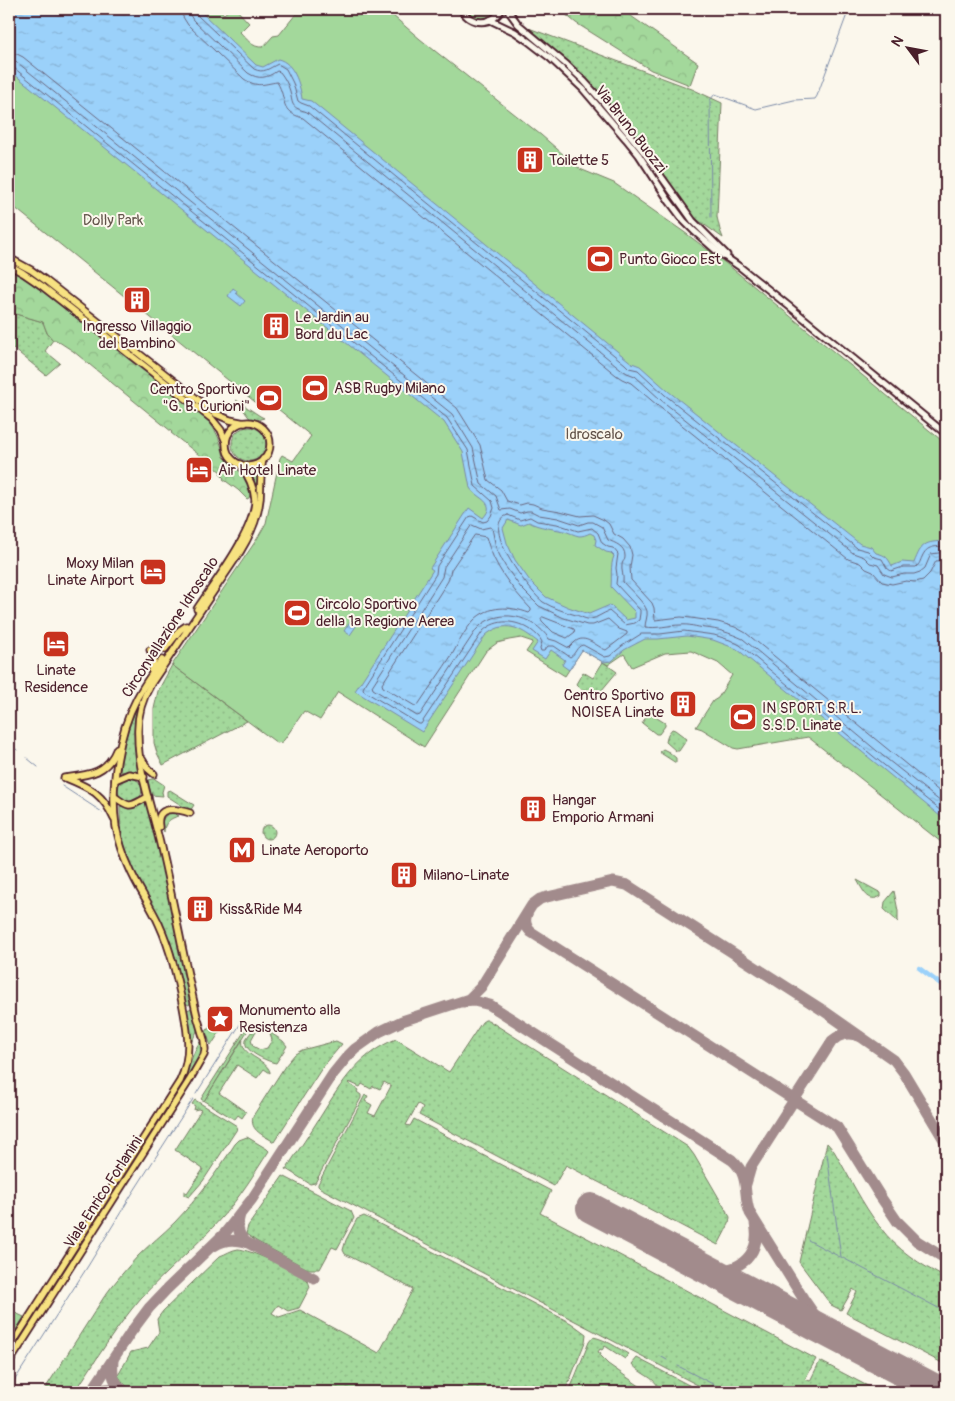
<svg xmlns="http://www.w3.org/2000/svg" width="955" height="1401" font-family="Pangolin,sans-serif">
<defs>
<pattern id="grass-dots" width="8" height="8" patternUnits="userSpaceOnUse" patternTransform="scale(1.25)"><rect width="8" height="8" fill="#a3d89b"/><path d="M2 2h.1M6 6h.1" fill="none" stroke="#8eb986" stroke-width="1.8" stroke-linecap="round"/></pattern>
<pattern id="forest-crowns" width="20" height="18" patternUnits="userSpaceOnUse" patternTransform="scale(1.25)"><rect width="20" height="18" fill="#a3d89b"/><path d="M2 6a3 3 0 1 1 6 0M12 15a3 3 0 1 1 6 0" fill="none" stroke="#8eb986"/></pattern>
<pattern id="water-ripples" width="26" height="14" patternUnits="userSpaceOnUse" patternTransform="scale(1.25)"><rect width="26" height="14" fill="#9bd1fa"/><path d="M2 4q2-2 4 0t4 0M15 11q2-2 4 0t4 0" fill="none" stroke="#87b3d6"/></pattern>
</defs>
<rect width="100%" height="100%" fill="#fbf7ec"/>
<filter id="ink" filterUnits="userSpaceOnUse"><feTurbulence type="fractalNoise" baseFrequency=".02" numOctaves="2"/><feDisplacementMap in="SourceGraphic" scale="10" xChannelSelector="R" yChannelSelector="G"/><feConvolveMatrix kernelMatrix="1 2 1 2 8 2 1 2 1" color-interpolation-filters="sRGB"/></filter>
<g filter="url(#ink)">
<!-- grass -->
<g fill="url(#grass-dots)" stroke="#767c63" fill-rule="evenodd">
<path d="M465 9H498C489 21 474 22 465 9Z"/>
<path d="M526 27 692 89 722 103 717 217 720 230 723 238 695 218 617 111Z"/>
<path d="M9 312 43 322 47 333 53 340 45 351 60 363 46 375 9 345Z"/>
<path d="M236 400 260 416 264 418 253 421C245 415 243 406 236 400Z"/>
<circle cx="249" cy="444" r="17"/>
<path d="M253 469H258V498L253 479 249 472Z"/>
<path d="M603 662 617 672 601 691 599 693 581 689 576 684 583 672 593 678Z"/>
<path d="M172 665 247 721 163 765 157 753 154 743V709L158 691Z"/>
<path d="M142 697C136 714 133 730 135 749 136 757 139 765 138 773L131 771 120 772C121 747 130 720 142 697Z"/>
<path d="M672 729 675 730 687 739 679 751H676L666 742 668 734Z"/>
<path d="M663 749 669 752 676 758V763L659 752Z"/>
<circle cx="130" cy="790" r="12"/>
<path d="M152 779H155L164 785 162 792 163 796 151 795 148 780Z"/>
<path d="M170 790 194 805 190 811 167 796V791Z"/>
<path d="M145 803 147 806 158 847 191 1002 189 1005 185 1003C181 979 176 955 166 932 158 914 147 898 138 881 127 859 119 831 120 806L134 808Z"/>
<circle cx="268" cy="832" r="7"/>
<path d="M857 880 881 893V896C868 904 863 890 857 880Z"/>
<path d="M894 891 898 911V922L884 909 885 902Z"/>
<path d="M224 1006 231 1010V1014L211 1046 206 1032 221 1008Z"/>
<path d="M192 1008 198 1029 191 1043 187 1010Z"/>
<path d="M485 1020H488L688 1147 694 1155 730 1217 729 1224 718 1245 566 1165 554 1186 419 1115 423 1107 418 1104 406 1125 410 1126 414 1119 551 1191 540 1213 816 1359 805 1379 810 1381 820 1361 879 1392H711L320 1188 318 1186V1184L365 1095 368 1096 365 1101 372 1105 368 1113 375 1116 391 1086 384 1082 380 1089 373 1086 371 1089 362 1084 360 1087 349 1082 348 1083 358 1090 357 1092 361 1095V1098L315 1183 310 1184 286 1169C298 1151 310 1133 322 1114 342 1082 359 1054 396 1039L449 1072 482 1022Z"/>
<path d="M257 1024 283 1041 287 1046 276 1063C269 1062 251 1054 247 1047 245 1044 246 1042 246 1039ZM262 1029 270 1033 272 1040 267 1048 260 1050 253 1046 251 1040 256 1031Z"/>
<path d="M243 1039C239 1056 266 1058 270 1072V1073L264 1069 257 1078 237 1065 219 1093 246 1112 242 1118 238 1115 235 1119H234L204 1101Z"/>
<path d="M202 1040V1055L182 1087C188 1074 193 1047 202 1040Z"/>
<path d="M336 1041 342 1044 322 1068 274 1142C264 1135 249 1131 253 1116L285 1066 295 1054 302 1050Z"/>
<path d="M195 1100 237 1126 236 1128 237 1129 203 1181 189 1197 184 1195V1191L187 1193 202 1171 203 1169 175 1150 201 1110 198 1109 194 1110 195 1106 192 1104Z"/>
<path d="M247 1137 267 1149 269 1151C254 1174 240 1197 222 1217 197 1246 167 1270 141 1298 116 1327 96 1360 75 1392H43L104 1297C114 1283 126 1269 138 1256 150 1244 163 1234 175 1222 198 1198 217 1172 235 1144L239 1140Z"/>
<path d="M827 1143 834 1151C849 1176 862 1204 880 1227 897 1250 921 1265 946 1278V1365L846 1313 857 1292 853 1289 841 1310 831 1305 799 1262Z"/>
<path d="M283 1176 351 1211 354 1218 337 1249 332 1247 320 1269H308L256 1241 246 1234 248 1226Z"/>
<path d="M364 1216 571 1323 586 1334 585 1342 565 1392H136C127 1388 123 1383 118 1375L120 1372 131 1352 148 1348 159 1332 157 1319 163 1311 220 1256C226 1254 231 1250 238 1249 249 1249 298 1272 306 1280 309 1282 309 1284 310 1287L299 1308 288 1311 278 1305 272 1313 279 1317 300 1310 379 1353 413 1289 345 1254 343 1250 346 1240 357 1219Z"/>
<path d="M593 1337C605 1339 618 1348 628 1354L625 1359 605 1346 602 1350 600 1349 598 1352 601 1354 600 1356 608 1364 641 1387 642 1392H569L589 1342Z"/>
<path d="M637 1358 702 1392H659C659 1378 640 1375 632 1364Z"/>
</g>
<!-- forest -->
<g fill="url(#forest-crowns)" stroke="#767c63">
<path d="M559 9H621L698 63 690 85 651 70 576 23Z"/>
<path d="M9 268 30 282 209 422C218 433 221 443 224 457L245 473 251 492 249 498 247 499 238 490 223 479 224 478 220 474 221 472 171 433 172 432 73 351 56 340H53L47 333 43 322 9 312Z"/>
<path d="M172 812 179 816C170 818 164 823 164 832 161 822 161 817 172 812Z"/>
<path d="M249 1024 251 1025 204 1101 201 1099Z"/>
</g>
<!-- park -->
<g fill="#a3d89b" stroke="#767c63">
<path d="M9 9H218L224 14 230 9H236L249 23 240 32C247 39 252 48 263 47L273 36 279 35 300 9H385L420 39 541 135 580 169 614 183 684 232 728 265 946 444V846L808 737 738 749 733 748 702 729 696 727 713 701 718 698 732 675 718 663 691 651 665 653 632 667 624 654 608 665 582 650 565 676 526 652 533 642 521 638 509 640 497 643 486 651 424 747 338 692 320 720 304 711 284 740 282 742 277 743 172 665 257 539 266 523 280 458 282 455 293 461 311 436 278 409 265 410 9 203Z"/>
<path d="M649 713 665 723V726L659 734H656L642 723Z"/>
<path d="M9 1310 24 1317 9 1341Z"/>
</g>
<!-- water -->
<g fill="url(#water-ripples)" stroke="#7b8aa7" fill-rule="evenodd">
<path d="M9 9H200L201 12 256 65 263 67 278 59C294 63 300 84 302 99L311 101 628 360 632 363 640 366 668 391 860 544 871 547 876 553C886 555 888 558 892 566L902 562 914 563C922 543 924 542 946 541V821L737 649 713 640 687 636 658 639H645L624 650 612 661 603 662 582 650 569 670 562 665 565 660 551 650 545 659 532 651 538 642C526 633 514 623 498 628 493 630 489 632 485 636L422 732 355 691 433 570 430 568 469 508 483 518C498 502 477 499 470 488L463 452 444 422 9 70ZM508 520 521 525 529 522C539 528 552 528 563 531 569 532 574 535 579 536 583 536 586 535 590 533L594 535 596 540 595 545 606 552 611 553 614 556C610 566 612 576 611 587L635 612V618L626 620 610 605 589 614 568 607 546 597 530 581 515 560 507 543 503 528Z"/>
<path d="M233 288 237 291 236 293 245 301 241 306 228 296Z"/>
<path d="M353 617 359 622 350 635 344 631Z"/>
</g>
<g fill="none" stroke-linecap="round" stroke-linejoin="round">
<!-- shore -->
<g stroke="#6a667e" stroke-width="1">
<path d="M182 9 183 17 188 25 244 79C258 88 263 84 277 82 288 100 278 111 303 118L616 375 622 379 631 383 657 405 848 559 860 563 866 569 873 572 882 582 892 584 906 581 915 582 923 580 930 573 936 561 946 560"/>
<path d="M189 9 190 15 193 20 248 73C259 80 267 78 277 71L280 72C284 77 288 84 290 91 293 106 291 107 307 112L621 369 627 373 635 376 661 400 853 553 864 557 870 563 878 565 884 574 892 577 904 574H914L920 572 925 568 931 554 946 552"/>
<path d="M196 9 198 16 254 69C264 74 269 68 278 64L286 69 293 83 298 101 301 103 309 106 625 364 629 368 638 370 665 395 857 548 868 551 874 557 882 559 887 568 891 571 903 567H916C920 564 920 561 922 557 927 545 935 547 946 546"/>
<path d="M9 53 17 54 23 57 457 408 480 445 488 480 501 490 507 501 520 505 527 503 533 504 542 508 560 511 580 516 593 515 604 520 609 524 614 534 623 539 630 547 632 555 630 567 631 580 652 603 654 608 655 620 681 617 691 618 718 622 735 627 746 633 946 797"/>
<path d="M9 60 18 63 452 414 473 448 481 484 496 496 501 510 510 509 520 513 527 511H531L539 515 558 518 579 525 588 522H593L602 527 608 540C615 543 625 546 625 556 625 562 623 559 622 565 621 570 624 576 623 582 629 589 645 603 647 611 648 616 645 622 645 627 657 629 668 625 681 625 689 624 696 627 705 628 718 629 730 633 743 639L883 756 946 806"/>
<path d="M9 67 14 68 447 418 468 450 475 486 492 501 494 508 491 516 487 521 483 522 472 516 469 517 437 566 436 574 363 688 364 691 419 724H421L483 631C497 618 516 620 531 630 536 634 540 637 542 642L540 648 541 651H544L548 646H554L570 657C576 654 576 646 583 645L605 657 610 656 622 646 641 634H660L684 631 714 635 730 640 740 645 879 761 946 815"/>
<path d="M508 515 520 520 530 517 537 521 557 524 578 531 592 528 598 533 602 543 608 547 613 548 618 554 616 568 617 575 616 584 640 610V613L639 620 635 623 625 625 609 611C603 613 597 618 591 619 586 620 580 616 576 615 565 612 553 608 543 602 530 592 477 524 508 515Z"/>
<path d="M472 525 481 529 490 527 492 528 496 548 505 566 521 588 539 606 564 618 587 625H593L608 619 619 629 627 632V634L606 650C597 647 585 633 575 642 573 644 571 646 569 648L556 641 549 639C534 615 496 606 476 630L420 715 417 716 373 689 372 686 442 577 444 567Z"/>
<path d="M475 535 486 537C494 566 511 588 531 609V611L529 613C510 606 489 605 474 620 465 630 459 642 453 653 442 671 429 688 418 705L415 706 383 687 382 684 448 581 451 570Z"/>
<path d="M543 617 574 629 575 632 567 638 553 632 542 621 541 619Z"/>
</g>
<!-- stream -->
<g stroke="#7b8aa7" stroke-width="1">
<path d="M711 217 710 100 715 94 756 109 794 100 815 99 817 96 849 9"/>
<path d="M9 743 17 750"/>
<path d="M27 758 38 767"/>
<path d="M62 786 102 812"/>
<path d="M196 1094 241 1023"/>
<path d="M827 1154 841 1257 946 1312"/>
<path d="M808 1240 840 1257"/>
<path d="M660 1356 667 1360"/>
<path d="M678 1366 728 1392"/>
<path d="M9 1389 88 1266 132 1194 193 1099"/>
</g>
<!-- canal -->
<path stroke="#9bd1fa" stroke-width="4.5" d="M919 968 946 988"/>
<!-- taxiway -->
<g stroke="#a28b8c" stroke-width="11">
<path d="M527 914C524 921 526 927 531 932L837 1127 880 1196 897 1221 917 1241 946 1259"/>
<path d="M463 1002 474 1001 490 1005 732 1160C751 1177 742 1192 750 1213L803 1298 814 1314 832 1331 857 1348"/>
<path d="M746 1184 751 1167 832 1041C840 1034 848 1032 859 1036"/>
<path d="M240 1214C237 1225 237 1234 246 1242L314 1278"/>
<path d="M214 1246C224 1239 234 1239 246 1242"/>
<path d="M703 1267C733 1278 763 1257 755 1224"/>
<path d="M113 1360C112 1376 112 1380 124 1392"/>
<path d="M91 1392 131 1332 149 1308 167 1289 225 1233 252 1199 333 1074 346 1058 355 1049 379 1032 402 1021 469 999 481 987 532 905 540 899 547 897 613 882 627 885 824 1011 894 1060 904 1073 946 1143"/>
<path d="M97 1392C106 1387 115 1389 124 1391"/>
</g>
<!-- runway -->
<path stroke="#a28b8c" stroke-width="30" d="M591 1208 941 1392"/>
<!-- secondary casing -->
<g stroke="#4a1f2b" stroke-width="9">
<g id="secondary">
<path d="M461 9C471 26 492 26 502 9"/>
<path d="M507 9 518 24 567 65 584 81 602 101 643 151 693 221 727 255"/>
<path d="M490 20 515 32 528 41 550 58 583 89 626 139 639 155 669 201 684 221 694 231 718 252 740 267 790 307 946 434"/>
</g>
</g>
<!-- primary casing -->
<g stroke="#4a1f2b" stroke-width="9">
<g id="primary">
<path d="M9 258 31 270 45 280 216 414 230 420 245 423"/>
<path d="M9 265 23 273 42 286 212 419 221 430 226 442"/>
<circle cx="248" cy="444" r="22"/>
<path d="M197 609C214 583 255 531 255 500 254 486 248 475 240 464"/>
<path d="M151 670C156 663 154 657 150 650L165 649 180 630 186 626"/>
<path d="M142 759 148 769 154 774"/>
<path d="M64 778C89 775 107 774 117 748"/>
<path d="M66 778C91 788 103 794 114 819"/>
<path d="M115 780 129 774 144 777"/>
<path d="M115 797C132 810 131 805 148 797"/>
<path d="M159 827C155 804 177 809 190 813"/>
<path d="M9 1349 180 1081C192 1055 188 1033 183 1007 177 978 171 950 159 924 150 904 137 887 129 867 123 854 119 841 116 827 110 787 118 734 137 698 144 685 153 672 162 660"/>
<path d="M9 1363 189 1081 204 1055 205 1050 204 1040 197 1016C184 960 174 904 161 848 153 811 138 774 138 736 137 718 142 699 151 684L240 552C250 536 258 518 260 499 261 486 260 472 263 459"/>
</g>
</g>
<!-- secondary -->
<use href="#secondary" stroke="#fbf7ec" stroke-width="5"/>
<!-- primary -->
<use href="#primary" stroke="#f7e281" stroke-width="5.5"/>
</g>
</g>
<!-- icons -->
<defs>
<g id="building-square" transform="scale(1.4375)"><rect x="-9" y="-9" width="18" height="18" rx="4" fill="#c8321e" stroke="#fbf7ec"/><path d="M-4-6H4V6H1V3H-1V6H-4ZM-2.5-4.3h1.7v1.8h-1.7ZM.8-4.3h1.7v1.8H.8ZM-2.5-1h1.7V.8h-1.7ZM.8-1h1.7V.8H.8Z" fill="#fff"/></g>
<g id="stadium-square" transform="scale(1.4375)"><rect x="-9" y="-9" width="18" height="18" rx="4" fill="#c8321e" stroke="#fbf7ec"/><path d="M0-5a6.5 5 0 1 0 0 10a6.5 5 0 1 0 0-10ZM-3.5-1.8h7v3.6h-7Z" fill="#fff"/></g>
<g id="hotel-square" transform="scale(1.4375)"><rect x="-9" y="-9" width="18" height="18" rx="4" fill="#c8321e" stroke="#fbf7ec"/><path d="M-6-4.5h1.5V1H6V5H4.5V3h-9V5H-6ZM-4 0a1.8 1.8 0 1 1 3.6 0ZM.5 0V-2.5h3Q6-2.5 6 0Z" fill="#fff"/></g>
<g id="metro-square" transform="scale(1.4375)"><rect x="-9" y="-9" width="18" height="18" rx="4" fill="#c8321e" stroke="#fbf7ec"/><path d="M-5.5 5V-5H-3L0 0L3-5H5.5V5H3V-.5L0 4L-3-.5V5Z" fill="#fff"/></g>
<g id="sight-square" transform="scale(1.4375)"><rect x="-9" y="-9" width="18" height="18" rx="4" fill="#c8321e" stroke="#fbf7ec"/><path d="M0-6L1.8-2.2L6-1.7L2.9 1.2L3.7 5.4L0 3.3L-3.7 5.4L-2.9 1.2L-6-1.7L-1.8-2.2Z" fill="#fff"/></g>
</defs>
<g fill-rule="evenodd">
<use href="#building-square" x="530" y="160"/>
<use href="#stadium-square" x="600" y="259"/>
<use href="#building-square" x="137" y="300"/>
<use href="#building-square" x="276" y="326"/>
<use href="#stadium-square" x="315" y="388"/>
<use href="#stadium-square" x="269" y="398"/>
<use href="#hotel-square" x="199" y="470"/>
<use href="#hotel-square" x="153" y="572"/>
<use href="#stadium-square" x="297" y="613"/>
<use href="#hotel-square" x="56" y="644"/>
<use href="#building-square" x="683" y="704"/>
<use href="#stadium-square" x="743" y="717"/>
<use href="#building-square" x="533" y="809"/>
<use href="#metro-square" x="242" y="850"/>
<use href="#building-square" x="404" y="875"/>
<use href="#building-square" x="200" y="909"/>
<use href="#sight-square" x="220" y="1019"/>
</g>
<g text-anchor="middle" stroke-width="4" stroke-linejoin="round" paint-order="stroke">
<!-- street labels -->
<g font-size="15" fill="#4a1f2b" stroke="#fbf7ec">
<text transform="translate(631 129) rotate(52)" y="5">Via Bruno Buozzi</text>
<text transform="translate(170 627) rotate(-57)" y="5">Circonvallazione Idroscalo</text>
<text transform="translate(103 1192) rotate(-57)" y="5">Viale Enrico Forlanini</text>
</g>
<!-- poi labels -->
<g font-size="15" fill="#4a1f2b" stroke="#fbf7ec" text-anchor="start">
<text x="549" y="165">Toilette 5</text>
<text x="619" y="264">Punto Gioco Est</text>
<text x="295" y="322">Le Jardin au<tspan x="295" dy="17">Bord du Lac</tspan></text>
<text x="137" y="331" text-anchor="middle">Ingresso Villaggio<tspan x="137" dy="17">del Bambino</tspan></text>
<text x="334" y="393">ASB Rugby Milano</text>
<text x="250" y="394" text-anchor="end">Centro Sportivo<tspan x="250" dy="17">"G. B. Curioni"</tspan></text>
<text x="218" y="475">Air Hotel Linate</text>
<text x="134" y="568" text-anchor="end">Moxy Milan<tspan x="134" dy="17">Linate Airport</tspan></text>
<text x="316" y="609">Circolo Sportivo<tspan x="316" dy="17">della 1ª Regione Aerea</tspan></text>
<text x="56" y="675" text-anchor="middle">Linate<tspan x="56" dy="17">Residence</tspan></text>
<text x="664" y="700" text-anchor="end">Centro Sportivo<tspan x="664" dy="17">NOISEA Linate</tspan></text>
<text x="762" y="713">IN SPORT S.R.L.<tspan x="762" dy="17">S.S.D. Linate</tspan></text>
<text x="552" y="805">Hangar<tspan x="552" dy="17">Emporio Armani</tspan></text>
<text x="261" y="855">Linate Aeroporto</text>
<text x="423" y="880">Milano-Linate</text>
<text x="219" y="914">Kiss&amp;Ride M4</text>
<text x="239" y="1015">Monumento alla<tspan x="239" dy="17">Resistenza</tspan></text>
</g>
<!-- park labels -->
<g font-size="15" fill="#65564d" stroke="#fbf7ec">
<text x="113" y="225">Dolly Park</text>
<text x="594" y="439">Idroscalo</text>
</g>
</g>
<!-- margin -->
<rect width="955" height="1401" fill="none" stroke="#fbf7ec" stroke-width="30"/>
<rect x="15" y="15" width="925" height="1371" fill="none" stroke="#4a1f2b" stroke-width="2" filter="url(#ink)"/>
<!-- north arrow -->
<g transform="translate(908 48) rotate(302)" stroke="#fbf7ec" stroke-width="4" paint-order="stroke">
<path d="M0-4L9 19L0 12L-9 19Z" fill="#4a1f2b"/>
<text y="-8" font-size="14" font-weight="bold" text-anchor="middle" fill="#4a1f2b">N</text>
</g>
</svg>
